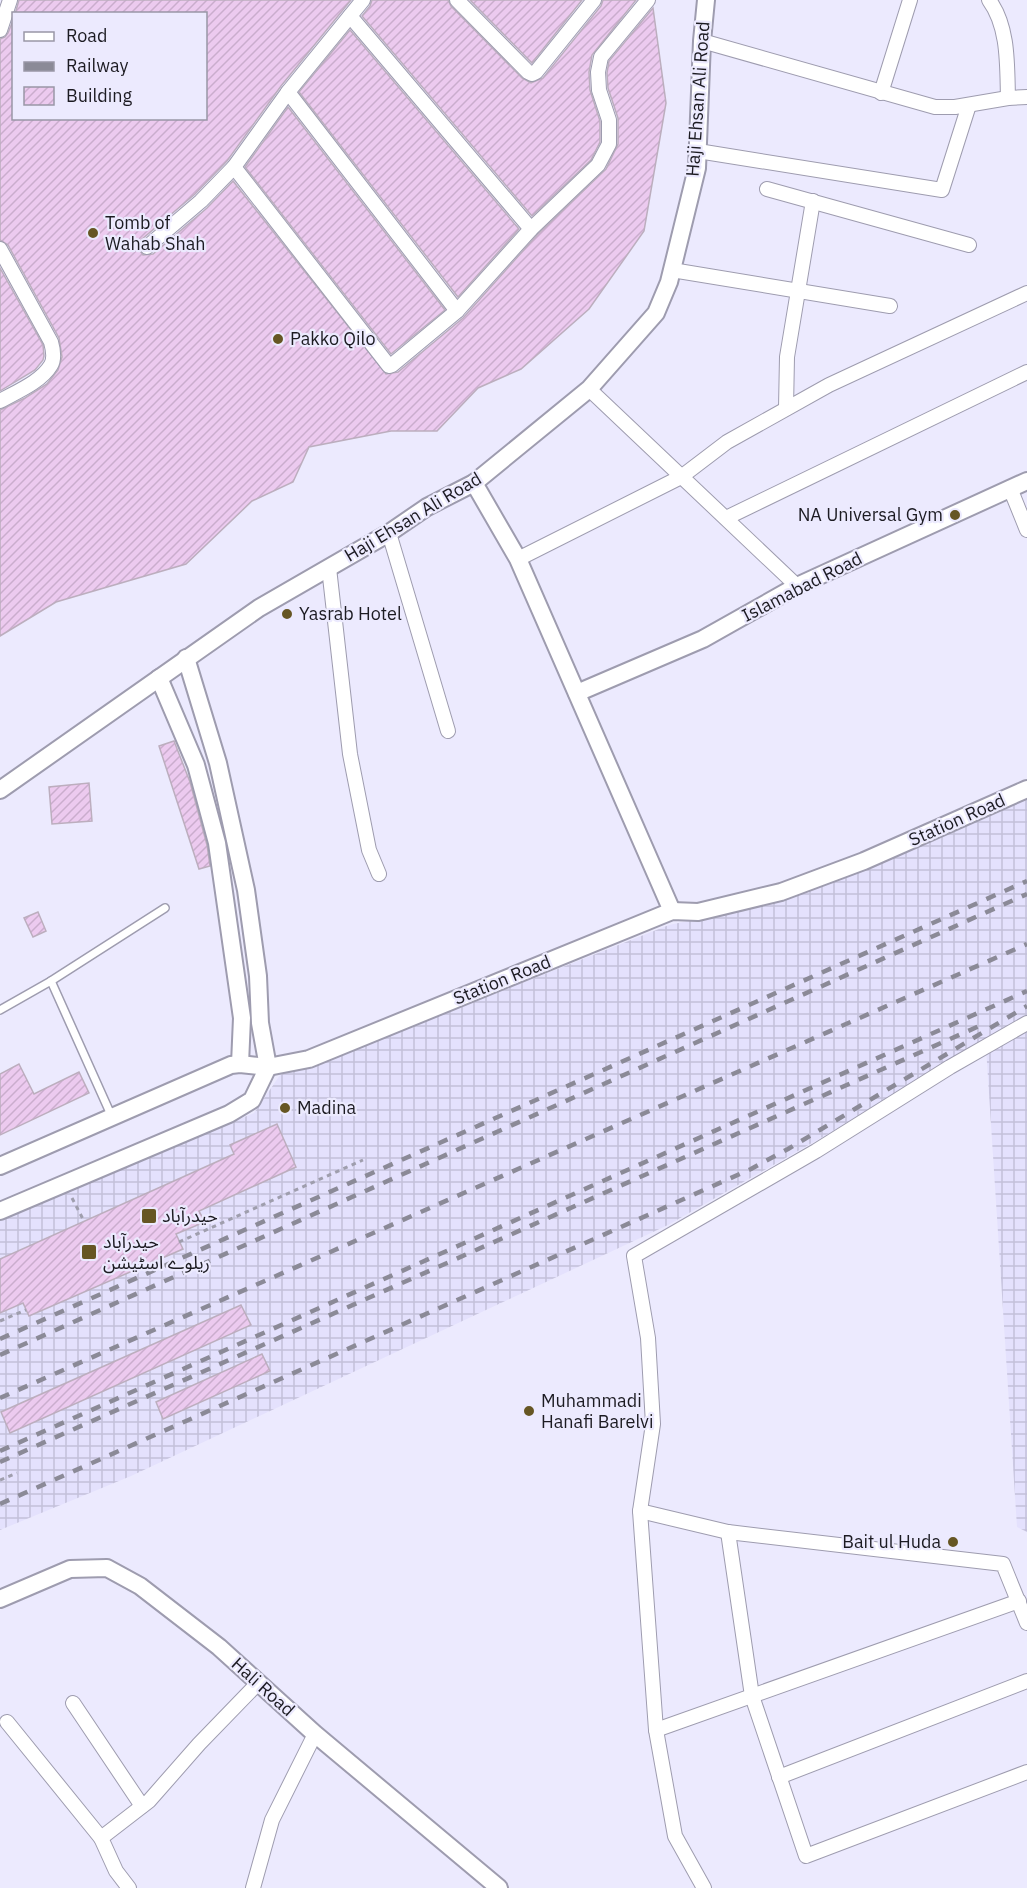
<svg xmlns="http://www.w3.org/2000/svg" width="1027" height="1888" font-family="'IBM Plex Sans','Noto Sans Arabic',sans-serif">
<defs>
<pattern id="industrial-grid" width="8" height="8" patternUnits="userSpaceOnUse" patternTransform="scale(1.5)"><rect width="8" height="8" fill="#e4e1fd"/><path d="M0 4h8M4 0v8" fill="none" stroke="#c3c0d9"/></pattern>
<pattern id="building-hatch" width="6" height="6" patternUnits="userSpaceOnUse" patternTransform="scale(1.5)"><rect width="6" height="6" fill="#eccaef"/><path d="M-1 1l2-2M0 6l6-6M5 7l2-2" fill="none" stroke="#caadcd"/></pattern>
</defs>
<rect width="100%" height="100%" fill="#eceafe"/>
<!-- industrial -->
<g fill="url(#industrial-grid)">
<path d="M1027 798V1016L978 1043 826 1135 668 1225 131 1476 0 1530V1217L254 1113 280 1075 377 1040 669 925 781 901Z"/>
<path d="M1027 1023V1532L1017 1527 986 1047Z"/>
</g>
<!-- building -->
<g fill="url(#building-hatch)" stroke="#bcaebe" stroke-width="1.5">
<path d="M19 0H351L281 86 227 161 195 194 141 240 138 248 143 255 153 254 207 208 233 181 386 374 398 372 463 318 537 235 606 169 618 144V118L608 88 607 73 609 61 653 8 666 103 644 231 589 309 521 369 478 388 437 431H391L309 447 293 482 252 501 186 564 56 602 0 636V410L25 398 47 384 58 370 62 357 59 338 8 245 0 240V39L5 37 8 33 14 18V118H206V14H15Z"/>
<path d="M372 0H448L451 6 522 78 531 83 543 78 601 6 603 0H636L592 55 589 72 590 90 600 121V142L591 160 532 216 362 16 370 6Z"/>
<path d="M470 0H582L532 63Z"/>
<path d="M350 30 519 229 458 297 299 92Z"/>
<path d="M288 107 445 310 391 354 245 167Z"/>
<path d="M0 268 43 345 44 356 43 360 35 370 0 391Z"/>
<path d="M174 741 190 782 207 845 210 866 199 869 159 746Z"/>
<path d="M89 783 92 821 52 824 49 787Z"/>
<path d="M38 912 46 931 33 937 24 918Z"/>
<path d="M19 1064 34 1094 79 1072 89 1093 0 1135V1074Z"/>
<path d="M277 1124 296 1167 199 1211 205 1222 176 1234 183 1249 29 1316 23 1303 0 1313V1259L234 1154 230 1145Z"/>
<path d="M241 1305 251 1325 10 1433 1 1412Z"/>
<path d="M262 1354 270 1371 163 1419 156 1402Z"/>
</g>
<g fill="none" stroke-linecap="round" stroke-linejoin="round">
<!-- service casing -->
<g stroke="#9e9caf" stroke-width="10">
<g id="service">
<path d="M51 981 165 908"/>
<path d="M0 1010 51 981 112 1117"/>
</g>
</g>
<!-- minor casing -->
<g stroke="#9e9caf" stroke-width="16">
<g id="minor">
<path d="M457 0 528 72 532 74 536 72 594 0"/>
<path d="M989 0C1009 27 1007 66 1008 98"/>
<path d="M350 16 531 229"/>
<path d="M0 30 10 0"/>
<path d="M702 41 935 107H955L1008 98 1027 97"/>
<path d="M288 92 457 311"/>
<path d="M881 93 910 0"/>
<path d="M698 151 942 190 969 105"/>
<path d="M234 167 389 366 392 365 457 311 531 229 598 165 609 144V120L599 90 598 72 601 57 648 0"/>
<path d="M767 189 969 245"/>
<path d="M147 247 201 201 234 167 288 92 363 0"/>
<path d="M0 249 51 342C53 349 55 358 51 365 41 382 16 392 0 401"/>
<path d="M672 270 890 306"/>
<path d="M589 389 797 586"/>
<path d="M786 408 787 357 813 201"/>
<path d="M1010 488 1027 530"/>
<path d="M726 518 1027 372"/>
<path d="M389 533 448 731"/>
<path d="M518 559 681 477 727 442 829 385 1027 293"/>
<path d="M329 568 350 754 369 850 379 874"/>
<path d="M640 1511 728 1532 1003 1564 1027 1623"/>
<path d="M728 1532 752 1696 806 1856 1027 1772"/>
<path d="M73 1703 142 1806"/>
<path d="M7 1722 101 1838"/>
<path d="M656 1730 1019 1601"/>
<path d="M779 1777 1027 1681"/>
<path d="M129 1888 116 1871 101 1838 149 1801 199 1744 259 1682"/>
<path d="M253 1888 272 1820 315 1734"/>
<path d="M704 1888 675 1836 656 1730 640 1511 653 1424 648 1338 634 1256 816 1151 950 1067 1027 1023"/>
</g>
</g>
<!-- tertiary casing -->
<g stroke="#9e9caf" stroke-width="20">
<g id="tertiary">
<path d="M474 483 518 559 672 911"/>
<path d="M186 658 218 763 246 890 258 976 260 1023 268 1067"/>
<path d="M159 678 196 765 217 843 242 1018 240 1064"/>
<path d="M577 693 703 639 797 586 1027 481"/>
<path d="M0 790 259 608 389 533 427 507 474 483 589 389 656 313 669 282 697 168 702 41 706 0"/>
<path d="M0 1166 231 1065 240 1064 268 1067 309 1059 672 911 698 912 781 892 864 861 1027 789"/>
<path d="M0 1211 229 1114 252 1100 268 1067"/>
<path d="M0 1599 70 1569 107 1568 140 1586 219 1647 315 1734 499 1888"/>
</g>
</g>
<!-- path -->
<g stroke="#9f9ead" stroke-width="3" stroke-dasharray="4.5 4.5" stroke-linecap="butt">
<path d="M72 1198 84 1221"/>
<path d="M179 1242 363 1160"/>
<path d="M0 1321 26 1310"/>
<path d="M0 1480 17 1473"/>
</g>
<!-- service -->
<use href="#service" stroke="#fff" stroke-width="7"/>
<!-- minor -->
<use href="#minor" stroke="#fff" stroke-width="14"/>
<!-- tertiary -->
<use href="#tertiary" stroke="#fff" stroke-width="16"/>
<!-- rail -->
<g stroke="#8b8a97" stroke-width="4.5" stroke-dasharray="10 10" stroke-linecap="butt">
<path d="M0 1339 1027 881"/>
<path d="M0 1355 1027 894"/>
<path d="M0 1398 1027 944"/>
<path d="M0 1451 1027 991"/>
<path d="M0 1462 986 1023"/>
<path d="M0 1504 751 1169 788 1149 1027 1006"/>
</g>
</g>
<!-- markers -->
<g fill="#665623" stroke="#eceafe" stroke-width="2">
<circle cx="93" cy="233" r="6"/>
<circle cx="278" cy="339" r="6"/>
<circle cx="955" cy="515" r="6"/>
<circle cx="287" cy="614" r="6"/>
<circle cx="285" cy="1108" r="6"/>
<rect x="141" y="1208" width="16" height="16" rx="3"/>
<rect x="81" y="1244" width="16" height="16" rx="3"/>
<circle cx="529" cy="1411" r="6"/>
<circle cx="953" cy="1542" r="6"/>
</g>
<g text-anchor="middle" stroke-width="4.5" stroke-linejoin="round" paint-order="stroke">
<!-- street labels -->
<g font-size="18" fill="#1c1b22" stroke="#eceafe">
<text transform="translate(698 99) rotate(-86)" y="6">Haji Ehsan Ali Road</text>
<text transform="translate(413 517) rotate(-31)" y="6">Haji Ehsan Ali Road</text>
<text transform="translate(802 587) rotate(-27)" y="6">Islamabad Road</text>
<text transform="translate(957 820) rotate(-24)" y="6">Station Road</text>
<text transform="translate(502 980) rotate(-22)" y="6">Station Road</text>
<text transform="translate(263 1687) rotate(42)" y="6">Hali Road</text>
</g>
<!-- poi labels -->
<g font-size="18" fill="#1c1b22" stroke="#eceafe" text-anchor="start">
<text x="105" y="229">Tomb of<tspan x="105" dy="21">Wahab Shah</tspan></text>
<text x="290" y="345">Pakko Qilo</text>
<text x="943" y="521" text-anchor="end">NA Universal Gym</text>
<text x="299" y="620">Yasrab Hotel</text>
<text x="297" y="1114">Madina</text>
<text x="162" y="1222">حیدرآباد</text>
<text x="103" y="1248">حیدرآباد<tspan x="103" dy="21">ریلوے اسٹیشن</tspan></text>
<text x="541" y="1407">Muhammadi<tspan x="541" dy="21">Hanafi Barelvi</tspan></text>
<text x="941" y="1548" text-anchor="end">Bait ul Huda</text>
</g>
</g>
<!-- legend -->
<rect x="12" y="12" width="195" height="108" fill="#eceafe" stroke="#9997a6" stroke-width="1.5"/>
<rect x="24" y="32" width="30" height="9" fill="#ffffff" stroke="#9997a6" stroke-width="1.5"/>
<text x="66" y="42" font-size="18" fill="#1c1b22">Road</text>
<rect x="24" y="62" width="30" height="9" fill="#8b8a97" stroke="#9997a6" stroke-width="1.5"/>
<text x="66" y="72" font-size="18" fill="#1c1b22">Railway</text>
<rect x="24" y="87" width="30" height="18" fill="url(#building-hatch)" stroke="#9997a6" stroke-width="1.5"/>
<text x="66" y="102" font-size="18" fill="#1c1b22">Building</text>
</svg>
